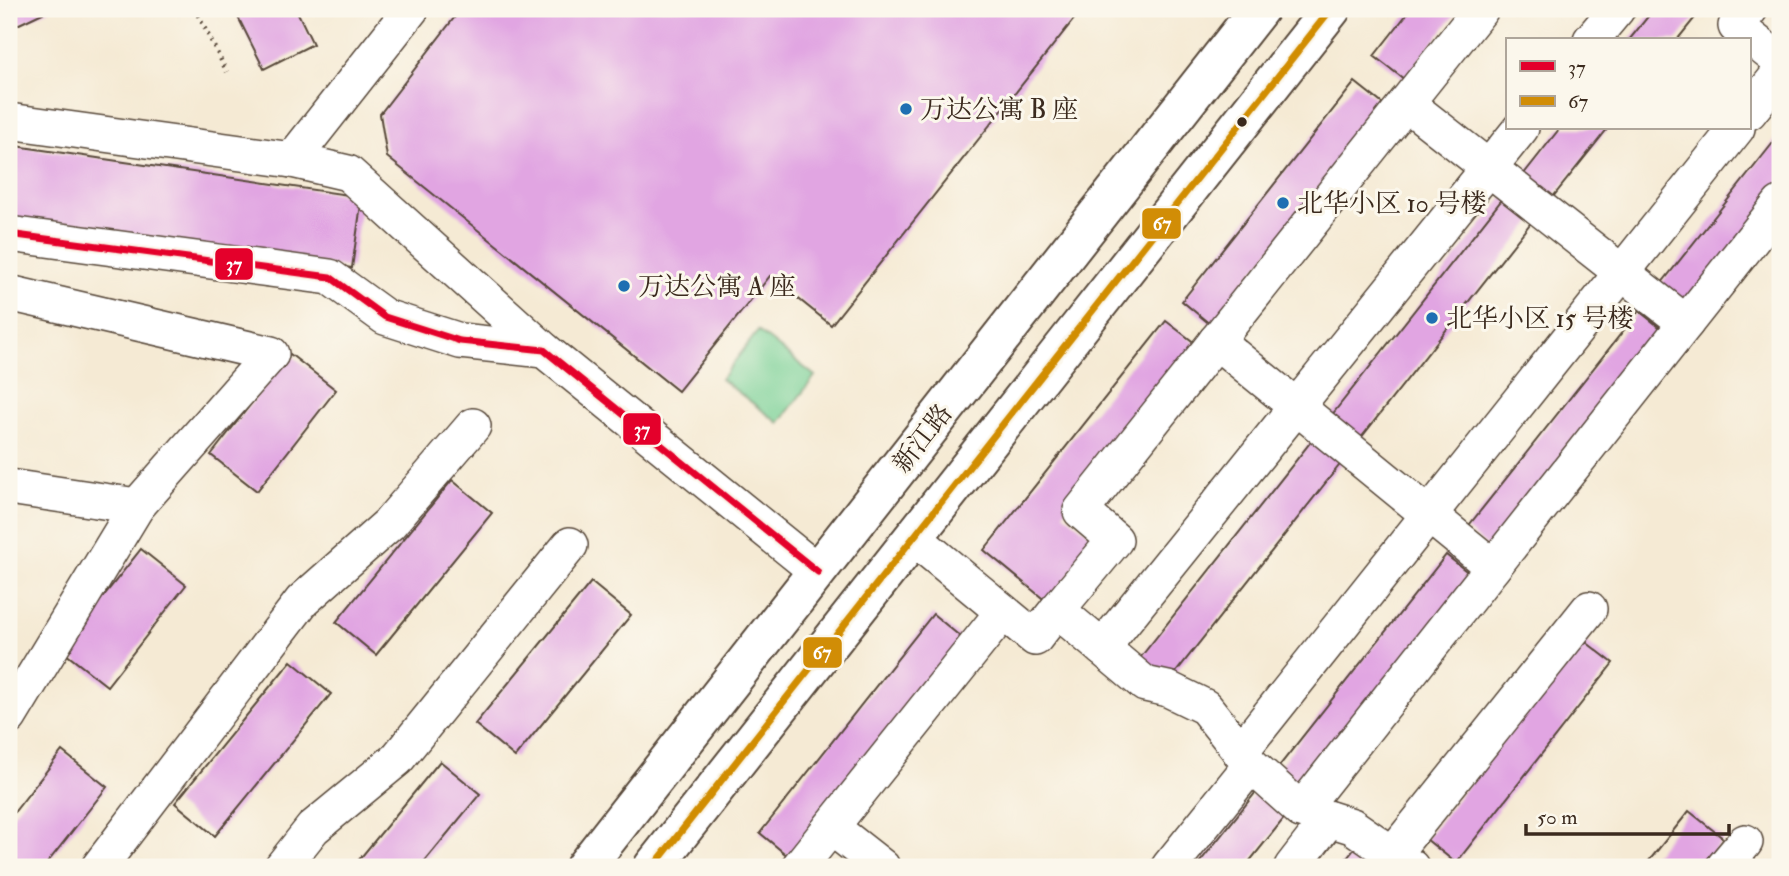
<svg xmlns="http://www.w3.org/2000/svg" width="1789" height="876" font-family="'IM FELL Double Pica','Noto Serif SC',serif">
<rect width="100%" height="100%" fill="#fbf7ec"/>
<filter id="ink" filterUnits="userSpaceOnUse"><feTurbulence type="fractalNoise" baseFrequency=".0143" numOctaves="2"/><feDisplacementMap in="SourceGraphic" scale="14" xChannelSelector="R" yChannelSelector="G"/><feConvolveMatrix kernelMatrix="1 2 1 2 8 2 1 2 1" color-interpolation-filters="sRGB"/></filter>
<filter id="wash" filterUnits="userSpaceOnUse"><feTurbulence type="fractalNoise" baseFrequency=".00686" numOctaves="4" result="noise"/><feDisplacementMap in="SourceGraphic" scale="28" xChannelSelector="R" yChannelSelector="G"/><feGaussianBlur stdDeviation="1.57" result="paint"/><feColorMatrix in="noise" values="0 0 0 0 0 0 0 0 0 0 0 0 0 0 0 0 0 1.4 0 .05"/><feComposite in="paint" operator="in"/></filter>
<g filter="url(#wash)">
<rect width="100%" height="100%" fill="#f5ead4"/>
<!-- green -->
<path fill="#78d095" stroke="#5a7d5a" stroke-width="2" d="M758 331 815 376 779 423 721 379Z"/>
<g id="blocks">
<!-- building -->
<g fill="#e1a5e2">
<path d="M9 9H51L15 26Z"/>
<path d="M234 9H296L313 44 264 69Z"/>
<path d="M461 9H1082L831 325 770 276 678 391 387 157 380 114Z"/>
<path d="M1411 9H1459L1404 79 1374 56Z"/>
<path d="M1654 9H1702L1677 40H1629Z"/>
<path d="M1355 82 1384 105 1211 325 1182 301Z"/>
<path d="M1560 128H1608L1552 198 1523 175Z"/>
<path d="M1780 134V194L1690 307 1661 284Z"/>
<path d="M9 145 362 197 352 268 9 218Z"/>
<path d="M1504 197 1533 220 1360 439 1331 416Z"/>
<path d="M9 304 18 305 10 351H9Z"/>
<path d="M1639 311 1668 334 1495 553 1466 529Z"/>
<path d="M1166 321 1196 344 1063 513 1097 540 1047 602 984 550Z"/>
<path d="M290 354 336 390 257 491 211 455Z"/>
<path d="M1313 439 1342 462 1169 681 1140 658Z"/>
<path d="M452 480 492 513 376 655 336 622Z"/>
<path d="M141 549 186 585 107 686 61 650Z"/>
<path d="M1446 555 1475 578 1302 797 1273 774Z"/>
<path d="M591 582 631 615 515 757 475 724Z"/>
<path d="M933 614 962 638 789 857 760 833Z"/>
<path d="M1582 639 1613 663 1456 863 1426 839Z"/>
<path d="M291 661 331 694 215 836 175 803Z"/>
<path d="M62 751 107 787 44 867H9V819Z"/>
<path d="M440 761 480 794 420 867H353Z"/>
<path d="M1256 792 1286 816 1245 867H1196Z"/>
<path d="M1689 811 1724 839 1701 867H1644Z"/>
<path d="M1356 847 1382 867H1340Z"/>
</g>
</g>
</g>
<g filter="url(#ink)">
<use href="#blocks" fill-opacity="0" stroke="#574739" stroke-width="2"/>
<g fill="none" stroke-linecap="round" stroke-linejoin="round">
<!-- minor casing -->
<g stroke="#574739" stroke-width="38">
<g id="minor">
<path d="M1750 9 1736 26 1780 61"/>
<path d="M1591 40 1617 9"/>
<path d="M1406 103 1686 323"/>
<path d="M1749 112 1780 73"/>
<path d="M9 121 292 160 348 173 544 350"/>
<path d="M292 160 411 9"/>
<path d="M9 234 330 277 385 317 460 341 544 350 818 572"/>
<path d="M9 293 271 354 137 506 9 717"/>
<path d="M1216 341 1493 567"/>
<path d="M9 487 137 506"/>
<path d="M914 538 1035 638 1057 610 1145 684 1168 689 1205 707 1251 765 1301 810 1352 826 1411 867"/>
<path d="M1057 610 1115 540 1081 511 1481 9"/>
<path d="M1102 648 1521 128"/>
<path d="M1240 752 1737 128"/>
<path d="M1301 810 1780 204"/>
<path d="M831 827 882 867"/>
<path d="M1392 855 1589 609"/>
<path d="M99 867 302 601 389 524 473 426"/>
<path d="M282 867 313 828 397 759 570 545"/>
<path d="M799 867 1003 612"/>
<path d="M1169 867 1251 765"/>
<path d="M1292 867 1329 819"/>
<path d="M1724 867 1745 842"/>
</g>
</g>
<!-- major casing -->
<g stroke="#574739" stroke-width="42">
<g id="major">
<path d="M585 867 1259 9"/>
<path d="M653 867 1331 9"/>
</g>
</g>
<!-- path -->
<path stroke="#574739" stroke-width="4.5" stroke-dasharray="2 5" stroke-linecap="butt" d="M195 9 227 72"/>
<!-- minor -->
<use href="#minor" stroke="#fff" stroke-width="35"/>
<!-- major -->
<use href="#major" stroke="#fff" stroke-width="38"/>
<!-- bus-1 casing -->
<g stroke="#fbf7ec" stroke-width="12">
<path id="bus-1" d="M9 234 330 277 385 317 460 341 544 350 818 572"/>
</g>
<!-- bus-2 casing -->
<g stroke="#fbf7ec" stroke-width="12">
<path id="bus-2" d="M653 867 1331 9"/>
</g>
<!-- bus-1 -->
<use href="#bus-1" stroke="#e4002b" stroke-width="7"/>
<!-- bus-2 -->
<use href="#bus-2" stroke="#d18d06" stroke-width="7"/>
</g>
</g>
<!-- markers -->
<g fill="#1f6fb2" stroke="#fbf7ec" stroke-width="2.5">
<circle cx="906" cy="109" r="7"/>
<circle cx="1283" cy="203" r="7"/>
<circle cx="624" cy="286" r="7"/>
<circle cx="1432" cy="318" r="7"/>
</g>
<circle fill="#3b2a1e" stroke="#fbf7ec" stroke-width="2.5" cx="1242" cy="122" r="6"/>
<g text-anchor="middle" stroke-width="6" stroke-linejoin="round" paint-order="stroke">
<!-- poi labels -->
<g font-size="26" fill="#3b2a1e" stroke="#fbf7ec" text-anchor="start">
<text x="920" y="118">万达公寓 B 座</text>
<text x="1297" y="212">北华小区 10 号楼</text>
<text x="638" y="295">万达公寓 A 座</text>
<text x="1446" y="327">北华小区 15 号楼</text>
</g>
<!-- street labels -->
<g font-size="26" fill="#3b2a1e" stroke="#fbf7ec">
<text transform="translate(922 438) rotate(-52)" y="9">新江路</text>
</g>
</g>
<g stroke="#fbf7ec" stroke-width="2.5">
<rect x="1141" y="207" width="41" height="33" rx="7" fill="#d18d06"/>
<rect x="214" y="247" width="40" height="34" rx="7" fill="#e4002b"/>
<rect x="622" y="412" width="40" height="34" rx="7" fill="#e4002b"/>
<rect x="802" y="636" width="41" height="33" rx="7" fill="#d18d06"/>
</g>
<g font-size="19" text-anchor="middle" font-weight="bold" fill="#fff">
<text x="1162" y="230">67</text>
<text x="234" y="271">37</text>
<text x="642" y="436">37</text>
<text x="822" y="659">67</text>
</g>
<!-- margin -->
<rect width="1789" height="876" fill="none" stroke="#fbf7ec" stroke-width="35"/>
<!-- legend -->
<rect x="1506" y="38" width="245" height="91" fill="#fbf7ec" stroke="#aea59a" stroke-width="2"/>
<rect x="1520" y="61" width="35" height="10" fill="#e4002b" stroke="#aea59a" stroke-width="2"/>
<text x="1568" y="74" font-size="21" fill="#3b2a1e">37</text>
<rect x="1520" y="96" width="35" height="10" fill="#d18d06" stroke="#aea59a" stroke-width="2"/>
<text x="1568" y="108" font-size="21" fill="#3b2a1e">67</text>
<!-- scale -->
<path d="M1526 824v10h203v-10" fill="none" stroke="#3b2a1e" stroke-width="3.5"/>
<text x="1537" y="824" font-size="21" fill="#3b2a1e" stroke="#fbf7ec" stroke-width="5" paint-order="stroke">50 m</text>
</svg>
